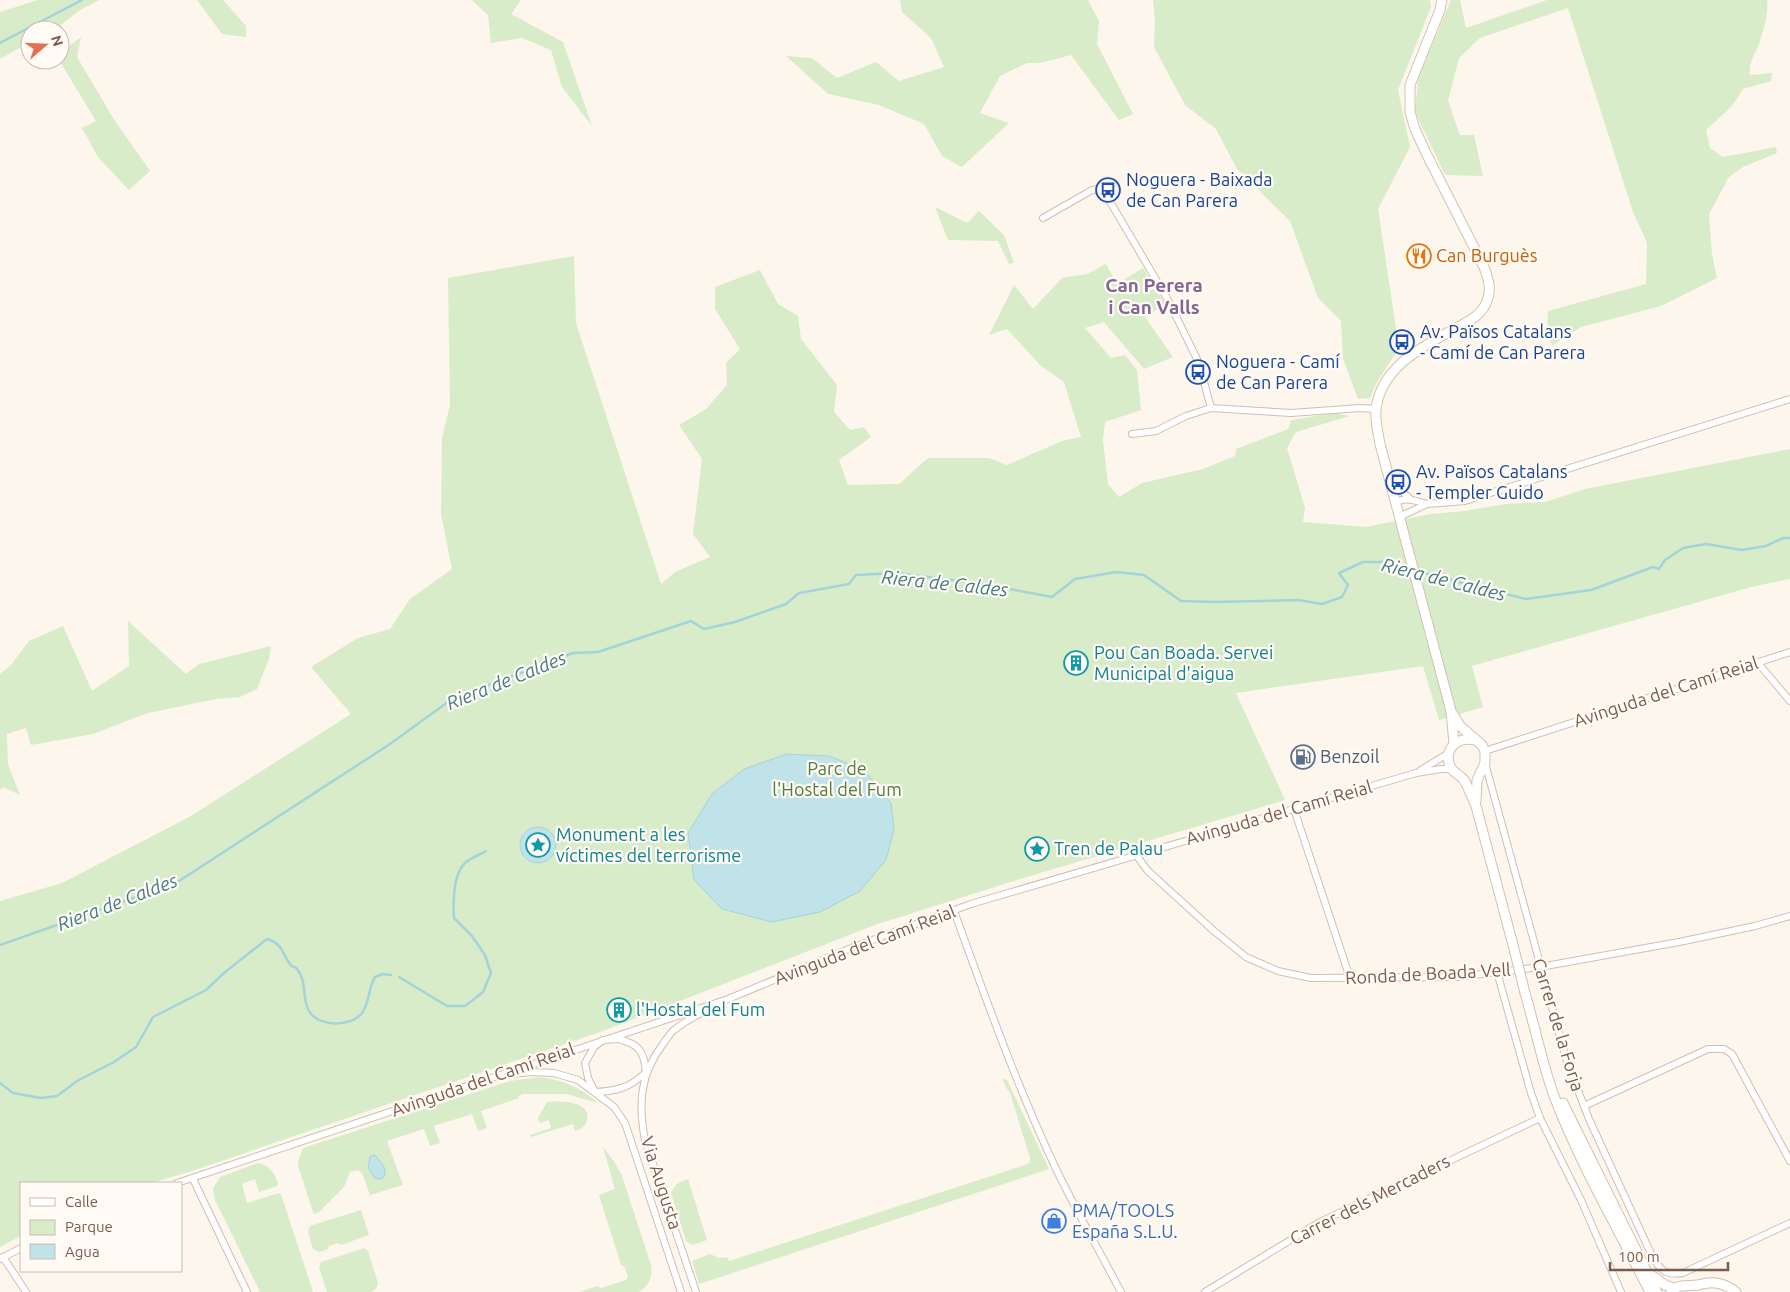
<svg xmlns="http://www.w3.org/2000/svg" width="1790" height="1292" font-family="Ubuntu,sans-serif">
<rect width="100%" height="100%" fill="#fdf6ec"/>
<!-- green -->
<g fill="#d8ecc9">
<path d="M38 0H99L80 10 54 30H30V42L0 59V12Z"/>
<path d="M197 0H223L246 26V37L222 34Z"/>
<path d="M472 0H521L511 14 563 42 592 126 562 87 551 50 522 38 491 43 488 15Z"/>
<path d="M900 0H1088L1099 21 1097 44 1133 114 1119 120 1071 55 1040 63H1027L1000 76 980 113 1009 123 962 167 942 156 924 124 879 105 828 94 786 56 812 58 837 78 876 62 899 81 944 67 931 38 902 12Z"/>
<path d="M1153 0H1430L1431 7 1398 90 1410 147 1378 209 1399 348 1377 382 1370 398 1358 399 1343 359 1341 321 1318 298 1290 221 1237 169 1216 129 1185 105 1154 47 1155 21Z"/>
<path d="M1451 0H1460L1466 28 1547 0H1767C1769 14 1763 31 1759 44 1754 57 1749 60 1750 75L1772 73 1771 81 1743 89 1732 106 1706 130 1710 148 1723 157 1776 147 1777 153 1743 167 1729 177 1709 214 1712 254 1717 278 1661 306 1581 327 1553 345 1547 337 1548 311 1646 284 1647 243 1633 212 1568 8 1480 38 1459 58 1448 101 1460 135H1474L1483 176 1445 175 1415 112 1418 79Z"/>
<path d="M81 37 77 57 113 118 150 171 129 190 98 157 82 128 96 121 59 60 60 53Z"/>
<path d="M935 207 967 223 979 211 1004 235 1014 263 1009 264 998 241 948 240Z"/>
<path d="M574 256 576 323 661 584 675 572 710 557 693 534 702 459 679 425 706 409 727 385 726 363 740 349 715 309V287L760 270 778 304 798 316 801 339 837 385 834 412 850 430 864 427 871 437 839 460 848 485 899 484 928 458H989L1007 465 1062 441 1081 437 1064 382 1041 366 1007 329 989 335 1014 285 1033 309 1062 278 1087 274 1106 264 1117 284 1143 268 1165 304 1145 317 1173 357 1144 369 1104 322 1085 328 1111 358 1125 355 1137 370 1141 410 1105 422 1103 440 1108 484 1119 497 1142 483 1203 469 1235 456 1236 449 1288 429 1291 420 1335 413 1350 416 1296 432 1287 448 1305 508 1303 522 1366 527 1430 514 1465 511 1505 504 1545 502 1585 489 1790 449V579L1755 586 1472 666 1483 707 1439 720 1423 666 1236 693 1285 800 1017 880 875 925 603 1031 189 1172 151 1183H21V1236L0 1247V901L62 883 191 816 351 714 311 667 358 638 390 629 410 599 452 569 441 514 442 438 450 405 448 278Z"/>
<path d="M128 621 186 674 199 664 271 646 269 659 257 689 240 697 216 699 148 713 93 734 31 745 26 728 7 734 8 764 20 795 3 787 0 790V674L11 665 29 641 63 626 92 691 129 666Z"/>
<path d="M539 1077C562 1080 581 1087 598 1103L567 1094H523L518 1096 519 1098 481 1111 487 1128 478 1131 472 1114 434 1126 440 1143 430 1146 424 1129 387 1141 403 1185 370 1195 362 1173 358 1170 350 1172 344 1187 318 1213 314 1214 313 1212 298 1166V1161L303 1148 510 1081Z"/>
<path d="M1002 1079 1007 1080 1049 1169 699 1284 692 1261 710 1254 719 1258 727 1257 729 1261 1025 1165 1030 1162V1158L1010 1093 1007 1089Z"/>
<path d="M547 1102C559 1101 591 1100 587 1120 586 1126 581 1129 575 1131L573 1124 531 1137 530 1135 551 1128 549 1120 540 1123 538 1118Z"/>
<path d="M603 1147 615 1163 622 1176 651 1265C653 1277 649 1286 639 1292H580L597 1286 601 1288 626 1280 628 1277 624 1266 621 1265 599 1195 615 1189Z"/>
<path d="M258 1163C270 1166 274 1172 278 1183L277 1186 259 1192 255 1179 242 1184 247 1203 279 1193 281 1194 313 1292H260L215 1200 213 1189 220 1177Z"/>
<path d="M688 1179 707 1240 692 1245 686 1241 671 1193C675 1184 679 1182 688 1179Z"/>
<path d="M361 1210 369 1235 341 1245 338 1243 329 1246 328 1249 319 1252 313 1249 308 1232 310 1226Z"/>
<path d="M364 1248 368 1251 378 1283 376 1289 371 1292H327L319 1267 321 1262Z"/>
</g>
<!-- water -->
<g fill="#bfe3e8" stroke="#a5d3da">
<path d="M787 754 829 756 864 770 891 803 894 830 886 860 860 891 820 912 772 922 722 909 694 880 688 833 712 794 744 769Z"/>
<circle cx="538" cy="845" r="18"/>
<path d="M375 1155C380 1162 388 1167 384 1177L381 1179 375 1178 368 1168 370 1157Z"/>
</g>
<g fill="none" stroke-linecap="round" stroke-linejoin="round">
<!-- stream -->
<g stroke="#a5d3da" stroke-width="2.5">
<path d="M0 43 82 0"/>
<path d="M1416 571 1526 599 1591 590 1653 567 1659 569 1665 560 1683 548 1706 544 1742 550 1766 546 1783 538H1790"/>
<path d="M0 945 176 883 390 744 452 699 573 653 598 652 691 621 704 629 735 622 786 604 799 593 849 584 856 575 896 573 983 584 1052 597 1075 579 1116 572 1144 575 1181 601 1215 602 1298 600 1322 604 1342 597 1348 585 1339 573 1363 562H1385L1391 570 1405 569 1410 570"/>
<path d="M399 977 447 1006H465L483 992 491 973 485 955 472 936 454 918C453 903 453 874 465 863 470 858 480 855 486 851"/>
<path d="M0 1083 13 1093 41 1098 57 1096 77 1081 114 1062 136 1047 153 1017 206 990 224 973 267 939C283 944 281 952 290 964 293 969 291 964 296 968 299 971 302 978 303 982 305 992 304 1007 312 1015 324 1027 352 1026 362 1013 370 1002 368 988 375 977L383 974 391 975"/>
</g>
<!-- minor casing -->
<g stroke="#d1beb0" stroke-width="8">
<g id="minor">
<path d="M1043 218 1092 190 1102 188 1168 300 1199 363 1211 408"/>
<path d="M1132 434 1156 431 1186 416 1211 408 1291 413 1360 408 1376 409"/>
<path d="M1389 478 1411 500"/>
<path d="M1395 503C1405 496 1416 501 1427 504"/>
<path d="M1399 517 1427 504 1465 501 1790 399"/>
<path d="M1758 663 1790 701"/>
<path d="M1485 751 1790 652"/>
<path d="M1485 763 1567 1062 1589 1119 1653 1258C1662 1272 1666 1275 1683 1273L1790 1223"/>
<path d="M1421 770 1449 753"/>
<path d="M1294 809 1350 978"/>
<path d="M1136 855 1148 871 1214 931 1246 957 1278 971 1311 978 1457 977 1540 967 1679 942 1755 926 1790 916"/>
<path d="M954 911C986 999 1017 1087 1057 1171 1077 1212 1100 1252 1121 1292"/>
<path d="M1497 972 1531 1093 1540 1118 1581 1200 1621 1292"/>
<path d="M618 1039C639 1044 644 1051 646 1072 630 1088 617 1091 595 1092L588 1078 585 1063 594 1047 603 1040Z"/>
<path d="M509 1074 533 1072 554 1073 578 1080 614 1107 625 1123 681 1292"/>
<path d="M1584 1106 1708 1049H1724L1732 1054 1790 1161"/>
<path d="M193 1179 247 1292"/>
<path d="M177 1183 728 999 856 946 971 904 1416 773 1441 769H1452"/>
<path d="M3 1257 26 1292"/>
<path d="M0 1259 21 1248"/>
<path d="M696 1292 645 1140C638 1104 640 1074 663 1044 666 1040 669 1035 673 1031 683 1022 697 1015 709 1009"/>
<path d="M1205 1292 1320 1222 1540 1118"/>
</g>
</g>
<!-- tertiary casing -->
<g stroke="#d1beb0" stroke-width="11">
<path id="tertiary" d="M1698 1285C1713 1281 1723 1282 1736 1292"/>
</g>
<!-- secondary casing -->
<g stroke="#d6c0b0" stroke-width="11">
<g id="secondary">
<path d="M1442 0 1440 10 1410 85V112L1415 129 1426 153 1484 267C1488 278 1492 289 1487 301 1482 315 1469 321 1456 328 1424 346 1380 367 1376 410 1375 421 1378 433 1380 444L1451 711 1454 744"/>
<path d="M1453 714 1460 726 1482 745 1485 751V763L1477 780 1476 801"/>
<path d="M1474 740C1458 736 1443 749 1450 766 1452 772 1460 775 1464 780 1469 788 1472 798 1476 806L1513 945"/>
<path d="M1525 993C1535 1027 1542 1063 1554 1096 1580 1164 1617 1227 1650 1292"/>
<path d="M1563 1103 1657 1292"/>
<path d="M1651 1275 1665 1285 1675 1288"/>
<path d="M1671 1290 1681 1286 1698 1285"/>
</g>
</g>
<!-- minor -->
<use href="#minor" stroke="#fff" stroke-width="6"/>
<!-- tertiary -->
<use href="#tertiary" stroke="#fff" stroke-width="9"/>
<!-- secondary -->
<use href="#secondary" stroke="#fff" stroke-width="9"/>
<!-- secondary-bridge casing -->
<g stroke="#d6c0b0" stroke-width="11" stroke-linecap="butt">
<path id="secondary-bridge" d="M1513 945 1525 993"/>
</g>
<!-- secondary-bridge -->
<use href="#secondary-bridge" stroke="#fff" stroke-width="9"/>
</g>
<!-- icons -->
<defs>
<g id="bus-ring" transform="scale(1.25)"><circle r="9.5" fill="#fffaf3" stroke="#1a4fb4" stroke-width="1.5"/><path d="M-5-6H5V4H4V6H2V4H-2V6H-4V4H-5ZM-3.5-4V0h7V-4ZM-3.5 1.2v1.5H-2V1.2ZM2 1.2v1.5H3.5V1.2Z" fill="#1a4fb4"/></g>
<g id="restaurant-ring" transform="scale(1.25)"><circle r="9.5" fill="#fffaf3" stroke="#e8710a" stroke-width="1.5"/><path d="M-5-6h1v4h1v-4h1v4h1v-4h1v5L-1.5 .5V6h-2V.5L-5-1ZM5-6V6H3V1.5H1.5Q1.5-4 5-6Z" fill="#e8710a"/></g>
<g id="building-ring" transform="scale(1.25)"><circle r="9.5" fill="#fffaf3" stroke="#0f9aa8" stroke-width="1.5"/><path d="M-4-6H4V6H1V3H-1V6H-4ZM-2.5-4.3h1.7v1.8h-1.7ZM.8-4.3h1.7v1.8H.8ZM-2.5-1h1.7V.8h-1.7ZM.8-1h1.7V.8H.8Z" fill="#0f9aa8"/></g>
<g id="fuel-ring" transform="scale(1.25)"><circle r="9.5" fill="#fffaf3" stroke="#5c6f8a" stroke-width="1.5"/><path d="M-5.5-6h7V0h2V4h1.3V-2.5L3-4.5l.8-.8L6-3V5H2.5V1h-1V6h-7ZM-4.2-4.7v3.2H.2V-4.7Z" fill="#5c6f8a"/></g>
<g id="sight-ring" transform="scale(1.25)"><circle r="9.5" fill="#fffaf3" stroke="#0f9aa8" stroke-width="1.5"/><path d="M0-6L1.8-2.2L6-1.7L2.9 1.2L3.7 5.4L0 3.3L-3.7 5.4L-2.9 1.2L-6-1.7L-1.8-2.2Z" fill="#0f9aa8"/></g>
<g id="shop-ring" transform="scale(1.25)"><circle r="9.5" fill="#fffaf3" stroke="#3f7fe0" stroke-width="1.5"/><path d="M-5-2.5h2.3a2.7 3.5 0 0 1 5.4 0H5L5.5 6h-11ZM-1.5-2.5h3a1.5 2.3 0 0 0-3 0Z" fill="#3f7fe0"/></g>
</defs>
<g fill-rule="evenodd">
<use href="#bus-ring" x="1108" y="190"/>
<use href="#restaurant-ring" x="1419" y="256"/>
<use href="#bus-ring" x="1402" y="342"/>
<use href="#bus-ring" x="1198" y="372"/>
<use href="#bus-ring" x="1398" y="482"/>
<use href="#building-ring" x="1076" y="663"/>
<use href="#fuel-ring" x="1303" y="757"/>
<use href="#sight-ring" x="538" y="845"/>
<use href="#sight-ring" x="1037" y="849"/>
<use href="#building-ring" x="619" y="1010"/>
<use href="#shop-ring" x="1054" y="1221"/>
</g>
<g text-anchor="middle" stroke-width="4.5" stroke-linejoin="round" paint-order="stroke">
<!-- transit labels -->
<g font-size="18" fill="#164399" stroke="#fffaf3" text-anchor="start">
<text x="1126" y="186">Noguera - Baixada<tspan x="1126" dy="21">de Can Parera</tspan></text>
<text x="1420" y="338">Av. Països Catalans<tspan x="1420" dy="21">- Camí de Can Parera</tspan></text>
<text x="1216" y="368">Noguera - Camí<tspan x="1216" dy="21">de Can Parera</tspan></text>
<text x="1416" y="478">Av. Països Catalans<tspan x="1416" dy="21">- Templer Guido</tspan></text>
</g>
<!-- food labels -->
<g font-size="18" fill="#c56008" stroke="#fffaf3" text-anchor="start">
<text x="1436" y="262">Can Burguès</text>
</g>
<!-- culture labels -->
<g font-size="18" fill="#0d838f" stroke="#fffaf3" text-anchor="start">
<text x="1094" y="659">Pou Can Boada. Servei<tspan x="1094" dy="21">Municipal d'aigua</tspan></text>
<text x="556" y="841">Monument a les<tspan x="556" dy="21">víctimes del terrorisme</tspan></text>
<text x="1054" y="855">Tren de Palau</text>
<text x="636" y="1016">l'Hostal del Fum</text>
</g>
<!-- street labels -->
<g font-size="18" fill="#7a5c4d" stroke="#fffaf3">
<text transform="translate(1666 692) rotate(-18)" y="6">Avinguda del Camí Reial</text>
<text transform="translate(1279 813) rotate(-16)" y="6">Avinguda del Camí Reial</text>
<text transform="translate(865 945) rotate(-21)" y="6">Avinguda del Camí Reial</text>
<text transform="translate(1428 974) rotate(-3)" y="6">Ronda de Boada Vell</text>
<text transform="translate(1558 1025) rotate(73)" y="6">Carrer de la Forja</text>
<text transform="translate(483 1080) rotate(-19)" y="6">Avinguda del Camí Reial</text>
<text transform="translate(661 1183) rotate(72)" y="6">Via Augusta</text>
<text transform="translate(1370 1200) rotate(-27)" y="6">Carrer dels Mercaders</text>
</g>
<!-- service labels -->
<g font-size="18" fill="#4e5e75" stroke="#fffaf3" text-anchor="start">
<text x="1320" y="763">Benzoil</text>
</g>
<!-- park labels -->
<g font-size="18" fill="#537a41" stroke="#fffaf3">
<text x="837" y="775">Parc de<tspan x="837" dy="21">l'Hostal del Fum</tspan></text>
</g>
<!-- shop labels -->
<g font-size="18" fill="#366cbe" stroke="#fffaf3" text-anchor="start">
<text x="1072" y="1217">PMA/TOOLS<tspan x="1072" dy="21">España S.L.U.</tspan></text>
</g>
<!-- neighbourhood labels -->
<g font-size="19" font-weight="bold" fill="#846695" stroke="#fffaf3">
<text x="1154" y="292">Can Perera<tspan x="1154" dy="22">i Can Valls</tspan></text>
</g>
<!-- water labels -->
<g font-size="19" font-style="italic" fill="#437c86" stroke="#fffaf3">
<text transform="translate(1444 579) rotate(14)" y="7">Riera de Caldes</text>
<text transform="translate(945 583) rotate(6)" y="7">Riera de Caldes</text>
<text transform="translate(506 680) rotate(-22)" y="7">Riera de Caldes</text>
<text transform="translate(117 902) rotate(-21)" y="7">Riera de Caldes</text>
</g>
</g>
<!-- legend -->
<rect x="20" y="1182" width="162" height="90" fill="#fffaf3" stroke="#cabbb1"/>
<rect x="30" y="1198" width="25" height="8" fill="#ffffff" stroke="#cabbb1"/>
<text x="65" y="1207" font-size="15" fill="#7a5c4d">Calle</text>
<rect x="30" y="1220" width="25" height="15" fill="#d8ecc9" stroke="#cabbb1"/>
<text x="65" y="1232" font-size="15" fill="#7a5c4d">Parque</text>
<rect x="30" y="1244" width="25" height="15" fill="#bfe3e8" stroke="#cabbb1"/>
<text x="65" y="1257" font-size="15" fill="#7a5c4d">Agua</text>
<!-- north arrow -->
<g transform="translate(45 45) rotate(71)"><circle r="24" fill="#fffaf3" stroke="#cabbb1"/>
<path d="M0-4L9 19L0 12L-9 19Z" fill="#e76f51"/>
<text y="-8" font-size="14" font-weight="bold" text-anchor="middle" fill="#7a5c4d">N</text>
</g>
<!-- scale -->
<path d="M1610 1262v8h118v-8" fill="none" stroke="#7a5c4d" stroke-width="2.5"/>
<text x="1618" y="1262" font-size="15" fill="#7a5c4d" stroke="#fffaf3" stroke-width="4" paint-order="stroke">100 m</text>
</svg>
